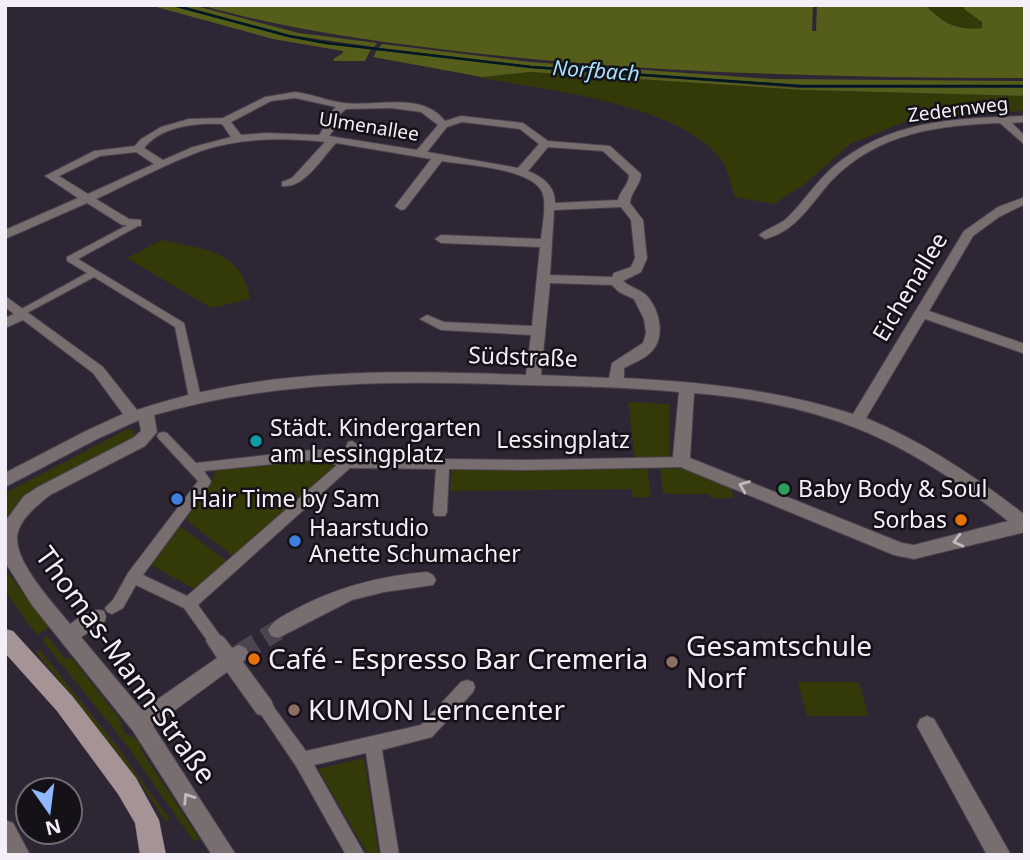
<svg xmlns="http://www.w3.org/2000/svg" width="1030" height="860" font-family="'Noto Sans',sans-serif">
<rect width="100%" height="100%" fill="#2f2635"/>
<!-- green -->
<g fill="#333a08">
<path d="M925 5H965L964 9 980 18 982 28C956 31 942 23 925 5Z"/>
<path d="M530 72 805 90 1025 96V111L975 113 904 122 850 144 806 183 774 204 735 197C731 186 729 170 722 161 679 102 546 91 478 77Z"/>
<path d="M162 240C203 250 242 249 250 299L211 308 127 258Z"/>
<path d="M628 402 669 404V458L635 457Z"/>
<path d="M130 428 135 434 134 439 5 523V493Z"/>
<path d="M325 457 338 463 234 557 188 521 187 514 216 474 210 470Z"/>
<path d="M647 468 651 497H633L632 489 450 491 452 470Z"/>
<path d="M660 468 689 469 730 487 734 498H710L709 494H663Z"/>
<path d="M178 525 228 562 196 590 148 563Z"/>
<path d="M5 569 49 627 37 635 5 591Z"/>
<path d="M47 636 66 660 71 657 119 718 124 733 140 741 141 750 199 838 194 842 126 744 42 640Z"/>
<path d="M39 649 119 749 170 820 166 822 136 777 36 652Z"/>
<path d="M798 682H859L868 716H807Z"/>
<path d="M364 758 379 855H368L318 769Z"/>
</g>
<!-- forest -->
<g fill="#545d19">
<path d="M149 5H169L288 37 371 49 365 61H334L333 59 343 53V51L273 39Z"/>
<path d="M178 5H192L299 33 377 43 374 47 289 35Z"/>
<path d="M201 5H813L812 31H816L817 5H925C943 23 956 31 982 28V22L964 9 965 5H1025V78C840 78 657 73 473 53 381 42 290 31 201 5Z"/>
<path d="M382 44 531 62 772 79 1025 81V86L800 85 531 66 379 48Z"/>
<path d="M377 50 531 68 800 88H1025V96L805 90 530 72 482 77 373 57Z"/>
</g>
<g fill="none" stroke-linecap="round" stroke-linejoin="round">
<!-- stream -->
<path stroke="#001821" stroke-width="2.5" d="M173 5 289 36 326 43 531 67 801 86H1025"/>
<!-- minor-tunnel -->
<path stroke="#4d4452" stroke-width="20" stroke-dasharray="20 10" stroke-linecap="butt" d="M239 654 278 630"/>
<!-- pedestrian casing -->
<g stroke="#4b4250" stroke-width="2">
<g id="pedestrian">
<path d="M137 220 140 221V225L78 259 184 323 201 398 199 401 195 402 189 398 175 327 94 277 25 314H17L16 312 87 273 67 261V257Z"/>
<path d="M163 432 167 433 196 463 312 450H322L342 457 348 442 352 441 358 445 355 458 527 460 684 457 688 459 690 462 688 465 684 467 527 470 449 469 447 512 445 516H435L433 512 436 469 350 468 198 605 224 641 221 646 216 648 211 646 184 608 136 585 123 608 112 614 107 612 105 608 113 600 128 573 198 481 159 439 157 436 159 433ZM312 460H322L337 465 187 596 143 575 210 484 211 481 204 471Z"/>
<path d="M467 680 473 682 475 687 473 692 432 737 382 750 399 855H381L366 753 314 765 365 855H346L296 766 256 707 258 702 264 700 270 702 306 751 421 725 461 682Z"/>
</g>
</g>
<!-- minor casing -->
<g stroke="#4b4250" stroke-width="2">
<g id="minor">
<path d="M295 92C312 94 327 101 344 103 376 107 422 91 445 121L461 116 523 123 548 141 610 146 641 174C641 185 631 191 630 203L643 220 647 258 641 272 623 281C630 287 639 289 646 295 659 308 666 336 652 351 645 359 633 363 624 368V378C702 382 778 390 853 414L964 231 998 207 1025 197V204L999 217 973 236 929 311 1025 344V354L925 319 866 418C924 442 976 477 1025 515V532L914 559 894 555 678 466 673 456 679 392C628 387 576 386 524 385 399 380 276 380 154 415L157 432 145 446 50 495C39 504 22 517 18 532 10 558 54 604 70 624 81 617 91 607 104 611L106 617 104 623 81 637 142 710 217 658 206 641 209 635C222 631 225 639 232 648L239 645 246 648 249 654 243 662 271 700 274 707 271 714 264 716 257 714 227 672 153 726 236 855H212L133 731 32 605 5 562V522L24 496 38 487 133 438 141 431 139 420 97 439 5 487V473L86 431 123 414 93 373 23 320 5 328V318L14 314 5 307V296L103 367 137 410C262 367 396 370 526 375L531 335 441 330 420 319 427 315 444 322 532 326 540 247 441 243 435 239 441 235 541 239C542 226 548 201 541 190 528 168 465 165 442 161L405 209 401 210 395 206 431 159 336 143C322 158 304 189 282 186V182L292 178 325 142C284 137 240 138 201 151 165 164 131 183 96 199L129 219 141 220V226L122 225 87 203 5 239V230L78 198 45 176 94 151 135 146 141 139 161 127 189 119 223 118 265 97ZM295 98 336 107C327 115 327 125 319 135L267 133 241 135 231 122 271 101ZM391 108 421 112 438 125 417 150 329 136 337 126 338 116 346 109ZM462 122 520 129 539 144 518 168 427 152 447 127ZM222 124 231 137 193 147 163 160 144 148C162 126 195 123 222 124ZM548 147 603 151 629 175C629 185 620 190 618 200L555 203C555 186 543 177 528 171ZM136 152 154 164 88 194 59 176 100 156ZM621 207 631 220 635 258 631 267 614 273 612 277 550 275 554 210ZM550 283 612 285 619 292 634 299 644 319 646 333 643 343 612 363 609 378 541 375ZM694 393C825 404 906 439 1008 521L914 545 902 543 690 458Z"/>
<path d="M1025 116V122L1012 123 1025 136V145L1000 123C938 125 878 133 832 180 811 203 797 231 765 239L759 235C766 229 777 226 786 219 803 203 815 183 833 167 888 120 956 118 1025 116Z"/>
<path d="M427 572 433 575 436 580 433 585 384 592 352 600 278 638 271 636 268 630C273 620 285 615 294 610 337 587 379 576 427 572Z"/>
<path d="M927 716 934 719 1011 855H987L917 726 920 719Z"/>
<path d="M5 820 13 823 30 855H6Z"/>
</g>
</g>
<!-- secondary casing -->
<g stroke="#4b4250" stroke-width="1">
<path id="secondary" d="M5 629 13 631 73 697 136 778 159 820 166 855H140L135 823 118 794 57 711 5 653Z"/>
</g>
<!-- pedestrian -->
<use href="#pedestrian" fill="#786d6f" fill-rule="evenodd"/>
<!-- minor -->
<use href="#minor" fill="#786d6f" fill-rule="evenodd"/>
<!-- secondary -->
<use href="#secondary" fill="#a59395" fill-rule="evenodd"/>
</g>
<!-- one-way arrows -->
<defs><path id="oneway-chevron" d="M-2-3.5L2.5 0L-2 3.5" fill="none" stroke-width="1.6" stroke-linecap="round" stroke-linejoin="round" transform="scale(1.75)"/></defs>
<g stroke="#c2bac1">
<use href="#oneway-chevron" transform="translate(744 486) rotate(-158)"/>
<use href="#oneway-chevron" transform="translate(958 541) rotate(166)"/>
<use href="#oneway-chevron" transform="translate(188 798) rotate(-123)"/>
</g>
<!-- markers -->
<circle fill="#0f9aa8" stroke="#151118" stroke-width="2.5" cx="256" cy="441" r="7"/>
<circle fill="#2e9e5b" stroke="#151118" stroke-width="2.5" cx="784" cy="489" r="7"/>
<g fill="#3f7fe0" stroke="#151118" stroke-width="2.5">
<circle cx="177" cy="499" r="7"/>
<circle cx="295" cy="541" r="7"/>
</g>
<g fill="#e8710a" stroke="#151118" stroke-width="2.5">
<circle cx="961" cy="520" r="7"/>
<circle cx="254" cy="659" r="7"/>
</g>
<g fill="#8d6e63" stroke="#151118" stroke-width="2.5">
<circle cx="672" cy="662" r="7"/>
<circle cx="294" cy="710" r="7"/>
</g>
<g text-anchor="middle" stroke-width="5" stroke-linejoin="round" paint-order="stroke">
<!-- far-street labels -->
<g font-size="19" fill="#f4eef8" stroke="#151118">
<text transform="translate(958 109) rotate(-7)" y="7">Zedernweg</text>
<text transform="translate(369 126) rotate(9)" y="7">Ulmenallee</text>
</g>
<!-- far-water labels -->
<g font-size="21" font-style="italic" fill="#a2e2fa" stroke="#151118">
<text transform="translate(596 71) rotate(4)" y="7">Norfbach</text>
</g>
<!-- street labels -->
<g font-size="23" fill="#f4eef8" stroke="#151118">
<text transform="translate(910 287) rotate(-59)" y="8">Eichenallee</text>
<text transform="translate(523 357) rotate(2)" y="8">Südstraße</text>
<text x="563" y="448">Lessingplatz</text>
</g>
<!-- poi labels -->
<g font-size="23" fill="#f4eef8" stroke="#151118" text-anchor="start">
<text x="270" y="436">Städt. Kindergarten<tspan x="270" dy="26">am Lessingplatz</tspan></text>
<text x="798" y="497">Baby Body &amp; Soul</text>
<text x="191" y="507">Hair Time by Sam</text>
<text x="947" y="528" text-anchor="end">Sorbas</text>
<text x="309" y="536">Haarstudio<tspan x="309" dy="26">Anette Schumacher</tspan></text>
</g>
<!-- near-poi labels -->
<g font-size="28" fill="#f4eef8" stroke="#151118" text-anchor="start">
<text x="686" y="656">Gesamtschule<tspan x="686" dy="32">Norf</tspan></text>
<text x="268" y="669">Café - Espresso Bar Cremeria</text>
<text x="308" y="720">KUMON Lerncenter</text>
</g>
<!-- near-street labels -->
<g font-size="28" fill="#f4eef8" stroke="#151118">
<text transform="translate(126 665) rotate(54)" y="10">Thomas-Mann-Straße</text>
</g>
</g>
<!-- border -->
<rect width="1030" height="860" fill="none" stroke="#f4eef8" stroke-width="14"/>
<!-- north arrow -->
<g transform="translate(49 811) rotate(166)"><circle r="33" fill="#151118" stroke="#6e6972" stroke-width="2"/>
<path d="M0-5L12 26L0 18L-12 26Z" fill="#90b8fd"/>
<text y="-10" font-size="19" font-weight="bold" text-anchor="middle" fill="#f4eef8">N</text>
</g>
</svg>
